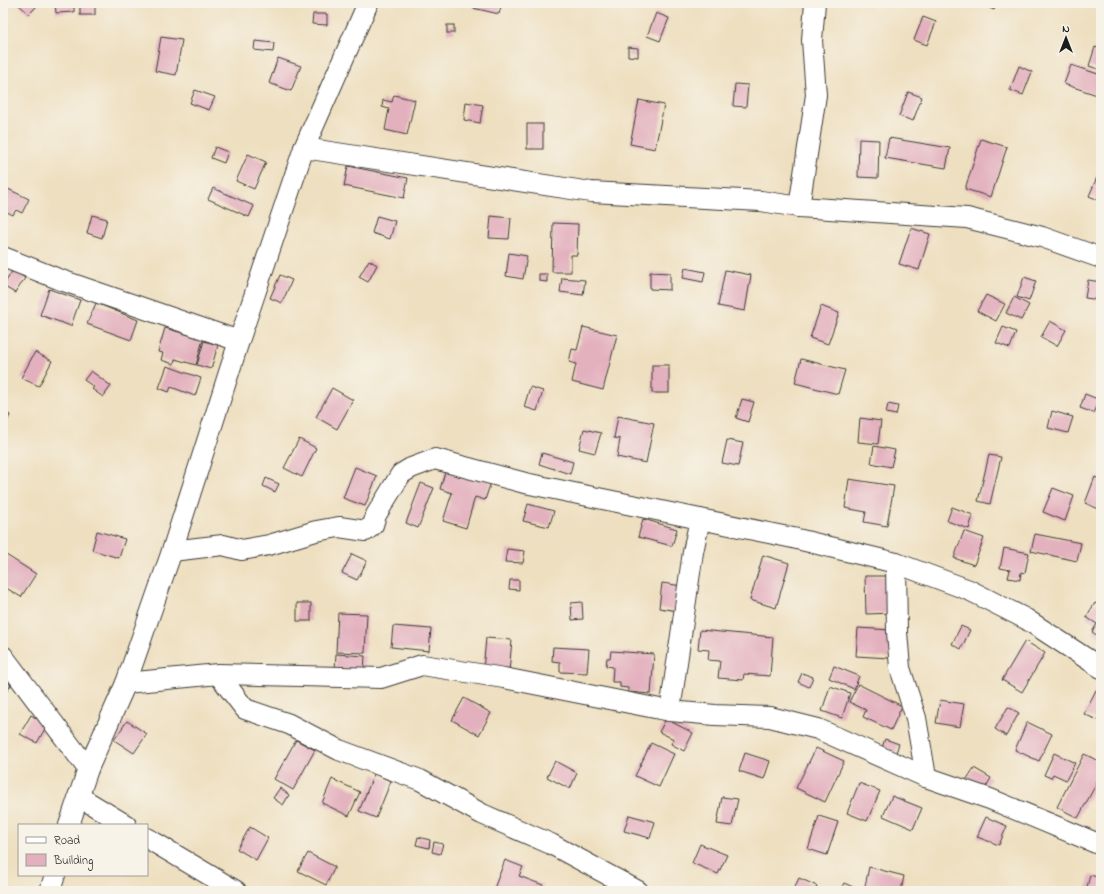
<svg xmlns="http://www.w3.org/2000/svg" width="1104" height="894" font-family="'Indie Flower',sans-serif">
<rect width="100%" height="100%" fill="#f7f3e8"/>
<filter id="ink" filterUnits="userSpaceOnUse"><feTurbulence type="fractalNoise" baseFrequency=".025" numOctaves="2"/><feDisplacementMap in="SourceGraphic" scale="8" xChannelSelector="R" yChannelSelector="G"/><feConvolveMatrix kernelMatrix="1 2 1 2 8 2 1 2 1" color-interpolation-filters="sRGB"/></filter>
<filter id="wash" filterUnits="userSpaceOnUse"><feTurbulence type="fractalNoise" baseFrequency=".012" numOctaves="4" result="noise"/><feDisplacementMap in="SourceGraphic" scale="16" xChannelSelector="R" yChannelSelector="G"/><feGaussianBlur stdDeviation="0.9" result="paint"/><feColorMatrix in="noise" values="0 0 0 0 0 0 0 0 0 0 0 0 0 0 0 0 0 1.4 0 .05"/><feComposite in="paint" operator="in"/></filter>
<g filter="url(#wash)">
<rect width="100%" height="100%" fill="#eedfc0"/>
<g id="blocks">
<!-- building -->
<g fill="#e3b0be">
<path d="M19 3H36L38 5 29 14 18 4Z"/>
<path d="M55 3H74V12L56 13Z"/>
<path d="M80 3H98V6H95V15H80Z"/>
<path d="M475 3H502L499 14 473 8Z"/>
<path d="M982 3H997L994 10 981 4Z"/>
<path d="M656 13 669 18 660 41 647 36Z"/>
<path d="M313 14H327V25L312 24Z"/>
<path d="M923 17 936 22 927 45 914 40Z"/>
<rect x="447" y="25" width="7" height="8"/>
<path d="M161 37 182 40 176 75 155 71Z"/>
<path d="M255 41 274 43 273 52 254 50Z"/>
<path d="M628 47 638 48V57L628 56Z"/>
<path d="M1095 47 1101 49V70L1089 66Z"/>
<path d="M278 58 301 66 291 91 269 83Z"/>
<path d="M1071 65 1101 75V84L1097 95 1064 84Z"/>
<path d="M1019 66 1032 72 1023 95 1010 90Z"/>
<path d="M735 84 748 85 746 107 733 106Z"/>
<path d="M195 90 215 97 209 110 190 103Z"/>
<path d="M908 92 922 97 913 121 899 116Z"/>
<path d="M394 95 415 100 407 135 385 130 389 109 382 107 383 100 392 102Z"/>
<path d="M639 100 664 105 655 149 630 144Z"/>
<path d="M466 102 483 105 480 123 464 120Z"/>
<rect x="527" y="124" width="16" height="25"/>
<path d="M889 138 950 148 946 168 885 158Z"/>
<path d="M859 139 879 140 878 178 858 177Z"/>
<path d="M981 139 1007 147 991 197 965 189Z"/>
<path d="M215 147 228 152 224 163 211 158Z"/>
<path d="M248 154 266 162 254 189 236 181Z"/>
<path d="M348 166 408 178 404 198 344 186Z"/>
<path d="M1101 168V201L1089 196Z"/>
<path d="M213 188 254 206 249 217 208 199Z"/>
<path d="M8 189 29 199 22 213 16 210 13 215 3 210V201Z"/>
<path d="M92 215 107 219 102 238 87 233Z"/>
<path d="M377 216 395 221 390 239 372 233Z"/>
<path d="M491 216 511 218 509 239 489 238Z"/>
<path d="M553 223 578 224 577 255H571V272H552Z"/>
<path d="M911 228 930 234 919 270 899 264Z"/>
<path d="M509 253 527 256 523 279 506 276Z"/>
<path d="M369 260 377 265 368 282 359 277Z"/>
<path d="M685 268 705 272 703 282 683 278Z"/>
<path d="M13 270 25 278 15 293 3 286Z"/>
<path d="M725 270 751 275 745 311 718 306Z"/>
<path d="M650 272 670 273V290L650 289Z"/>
<path d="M539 274H547V282L539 281Z"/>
<path d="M280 275 292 280 282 303 270 298Z"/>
<path d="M1024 277 1036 281 1029 301 1017 297Z"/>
<path d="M562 278 585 280 583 295 560 292Z"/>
<path d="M1088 280 1101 282 1100 300 1085 298Z"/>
<path d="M49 289 80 300 71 326 40 315Z"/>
<path d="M986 295 1005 304 996 321 977 311Z"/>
<path d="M1014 297 1029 305 1021 320 1006 313Z"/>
<path d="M96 303 138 320 131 340 87 324Z"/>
<path d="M821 306 839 313 828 344 810 338Z"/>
<path d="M1050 321 1066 330 1057 346 1041 337Z"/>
<path d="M583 327 617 335 603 390 572 382 576 364 569 362 572 349 577 350Z"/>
<path d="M1003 327 1016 332 1010 348 996 343Z"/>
<path d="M165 328 203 339 196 365 175 359 174 364 161 360 163 353 158 352Z"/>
<path d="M204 341 218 345 211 369 197 365Z"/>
<path d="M35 352 52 361 39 386 21 378Z"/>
<path d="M801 359 845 370 838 394 795 383Z"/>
<rect x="652" y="365" width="17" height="28"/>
<path d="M167 366 201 378 195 396 171 387 169 392 159 388Z"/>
<path d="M91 371 111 386 103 397 92 389 94 387 84 380Z"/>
<path d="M530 387 543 391 537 411 524 407Z"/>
<path d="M332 388 353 400 337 429 316 417Z"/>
<path d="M1085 394 1100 400 1094 413 1080 408Z"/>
<path d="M742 399 754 402 748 422 736 418Z"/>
<path d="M888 404 898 406 896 415 886 413Z"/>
<path d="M3 411 10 415 3 429Z"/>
<path d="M1052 411 1073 417 1068 433 1048 428Z"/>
<path d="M618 416 654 423 646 463 617 457 620 439 614 438Z"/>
<path d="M860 418 881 421 878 444 858 442Z"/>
<path d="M584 429 601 433 595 453 579 449Z"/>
<path d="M299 439 316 448 302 477 284 468Z"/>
<path d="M727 440 743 443 738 466 722 463Z"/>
<path d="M874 446 895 450 891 467 871 463Z"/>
<path d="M542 453 573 462 570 474 539 464Z"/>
<path d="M989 455 1001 457 990 504 978 501Z"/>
<path d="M355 467 377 476 365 506 343 498Z"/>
<path d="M446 469 491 482 485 500 475 497 466 528 443 521 452 493 440 489Z"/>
<path d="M1095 477 1101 480V510L1085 503Z"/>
<path d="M266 478 279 484 275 492 263 486Z"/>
<path d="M849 479 894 486 887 526 864 522 866 512 845 508Z"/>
<path d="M421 483 434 488 418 528 406 523Z"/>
<path d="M1053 488 1074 496 1065 521 1043 512Z"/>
<path d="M528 504 554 511 549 527 523 521Z"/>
<path d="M952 507 973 515 969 529 947 521Z"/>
<path d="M643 519 677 529 672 546 638 537Z"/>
<path d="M97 531 125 539 119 558 92 550Z"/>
<path d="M964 531 984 538 974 565 954 558Z"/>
<path d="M1035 534 1081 543 1077 561 1031 551Z"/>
<path d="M1004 548 1029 553 1025 573 1021 572 1020 580 1008 578 1010 570 1000 568Z"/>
<path d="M507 549 525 551 523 563 505 562Z"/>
<path d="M3 553 36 574 21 597 3 586Z"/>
<path d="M352 554 367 561 357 580 342 573Z"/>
<path d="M763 555 789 563 776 608 750 600Z"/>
<path d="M865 576H894V613L866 614Z"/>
<path d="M510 580H519V590L509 589Z"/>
<path d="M662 583 682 586 678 611 659 608Z"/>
<path d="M582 602 583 619 572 620 571 603Z"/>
<rect x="297" y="603" width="14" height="18"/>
<path d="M1095 603 1101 606V638L1092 632 1097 624 1086 617Z"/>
<path d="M338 613 367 614 365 653 336 652Z"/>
<path d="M393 626 431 629 429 651 391 647Z"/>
<path d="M961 626 970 630 961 649 952 644Z"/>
<path d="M858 628 891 630 889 658 856 656Z"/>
<path d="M700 630 773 637 770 676 744 674 743 680 718 678 720 661 708 660 709 650 698 649Z"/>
<path d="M486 638 512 640 509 672 483 670Z"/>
<path d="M1025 641 1045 653 1022 692 1002 680Z"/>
<path d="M553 647 589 649 587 673 560 672V662L552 661Z"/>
<path d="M611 651 654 654 651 694 628 692V688L620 687V682H612L613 667 606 666 607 658H610Z"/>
<path d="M336 654 365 656 364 671 335 669Z"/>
<path d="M834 666 859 676 854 689 829 678Z"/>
<path d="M802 673 813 677 809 687 798 682Z"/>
<path d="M3 680 11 685 3 697Z"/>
<path d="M858 684 902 706 891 730 863 717 866 710 849 702Z"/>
<path d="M830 686 850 693 842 718 822 711Z"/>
<path d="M1096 690 1101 693V712L1097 720 1084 714Z"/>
<path d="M464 698 491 713 479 735 452 720Z"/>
<path d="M940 700 964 704 960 727 936 723Z"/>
<path d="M1008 707 1019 713 1006 736 995 729Z"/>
<path d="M31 715 47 725 37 743 20 734Z"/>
<path d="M666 719 693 733 684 751 671 744 674 739 659 732Z"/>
<path d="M127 721 147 734 134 753 114 740Z"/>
<path d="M1027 722 1052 734 1039 761 1015 750Z"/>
<path d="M885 739 899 744 894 758 880 753Z"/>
<path d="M296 740 315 750 293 790 274 779Z"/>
<path d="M651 743 674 754 659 787 635 776Z"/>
<path d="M816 748 844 761 825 802 796 788Z"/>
<path d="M745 753 770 761 764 779 739 771Z"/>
<path d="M1054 753 1075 763 1066 780 1053 774 1051 778 1044 775Z"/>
<path d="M1084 754 1101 762V775L1078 818 1057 807Z"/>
<path d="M555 761 577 773 570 789 547 777Z"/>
<path d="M974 768 991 778 983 792 965 782Z"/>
<path d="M374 774 391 781 376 818 359 811Z"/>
<path d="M332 779 360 792 349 816 322 803Z"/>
<path d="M859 783 880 791 867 821 847 813Z"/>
<path d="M280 788 289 795 283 805 273 798Z"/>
<path d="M892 796 922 808 913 829 883 816Z"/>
<path d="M722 797 738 799 732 826 717 824Z"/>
<path d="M629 815 655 822 650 838 624 831Z"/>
<path d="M819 816 838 822 827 855 808 849Z"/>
<path d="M986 817 1007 826 999 845 977 837Z"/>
<path d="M250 827 268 838 256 860 237 849Z"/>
<path d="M418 837 430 840 429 848 416 845Z"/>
<path d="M434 842 443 844 440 854 432 852Z"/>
<path d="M700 844 727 855 718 874 692 863Z"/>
<path d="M308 853 335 867 326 885 298 871Z"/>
<path d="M505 860 523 867 519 876 543 885 541 891H493Z"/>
<path d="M869 867 904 876 901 891H864Z"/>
<path d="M1090 875 1101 878V891H1086Z"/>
<path d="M799 878 817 886 815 891H793Z"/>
<path d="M844 883 862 891H840Z"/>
</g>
</g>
</g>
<g filter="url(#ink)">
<use href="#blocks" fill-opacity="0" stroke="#3c3935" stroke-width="1"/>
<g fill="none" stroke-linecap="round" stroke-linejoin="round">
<!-- street casing -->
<g stroke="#3c3935" stroke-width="22">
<g id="street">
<path d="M304 148 591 192 761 201 799 207 967 218 1042 237 1101 258"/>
<path d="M799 207 816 95 812 40 815 3"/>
<path d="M3 257 61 280 239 341"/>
<path d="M172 551 223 545 242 550 269 545 316 531 339 527 366 531 373 525 376 515 401 474 411 468 435 459 525 483 700 519"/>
<path d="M896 563 897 632 900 668 916 718 926 777"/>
<path d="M3 656 88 769"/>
<path d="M218 674 381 678 422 665 504 678 670 711 715 715 770 717 818 729 926 777 990 799 1101 845"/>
<path d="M126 683 218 674 245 709 289 724 339 750 420 780 482 814 551 844 638 891"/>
<path d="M670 711 693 552 700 519 793 538 896 563 969 590 1026 619 1101 668"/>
<path d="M78 796 126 825"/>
<path d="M69 825 88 769 126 683 172 551 239 341 304 148 368 3"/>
<path d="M147 838 236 891"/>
<path d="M50 891 55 875"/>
</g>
</g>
<!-- street -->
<use href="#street" stroke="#fff" stroke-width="20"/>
</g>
</g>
<!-- margin -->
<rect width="1104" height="894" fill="none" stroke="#f7f3e8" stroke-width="16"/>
<!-- legend -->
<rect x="18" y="824" width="130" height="52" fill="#f7f3e8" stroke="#9f9d96"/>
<rect x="26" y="837" width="20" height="6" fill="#ffffff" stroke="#9f9d96"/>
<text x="54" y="844" font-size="12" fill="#1c1c1c">Road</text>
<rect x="26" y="854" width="20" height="12" fill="#e3b0be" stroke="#9f9d96"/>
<text x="54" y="864" font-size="12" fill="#1c1c1c">Building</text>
<!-- north arrow -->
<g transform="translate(1066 38)" stroke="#f7f3e8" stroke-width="3" paint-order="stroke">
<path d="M0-3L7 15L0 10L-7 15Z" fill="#1c1c1c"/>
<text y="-6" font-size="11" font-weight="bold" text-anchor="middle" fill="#1c1c1c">N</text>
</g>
</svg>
